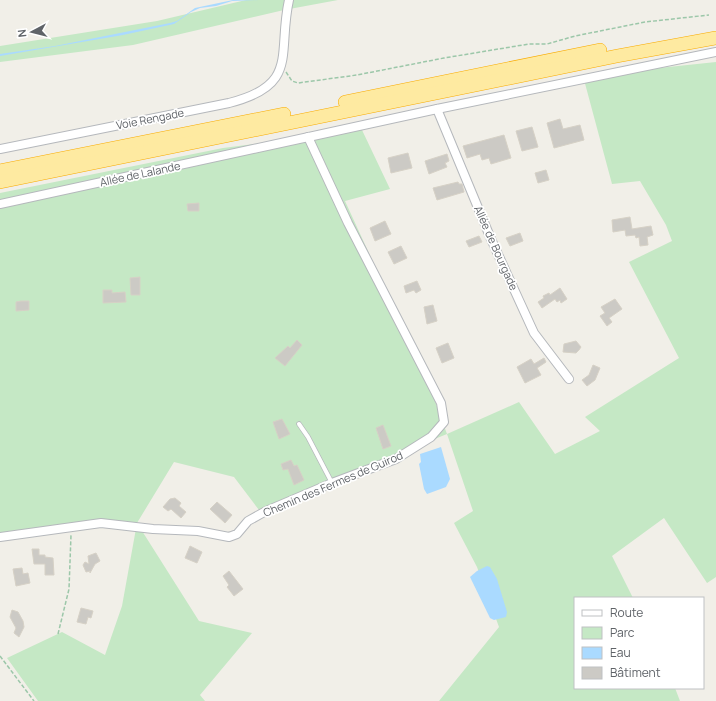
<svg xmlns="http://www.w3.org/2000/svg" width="716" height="701" font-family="Manrope,sans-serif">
<rect width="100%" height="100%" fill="#f1efe8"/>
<!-- green -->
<g fill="#c5e8c5">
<path d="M246 0H338L284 10 133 45 0 62V46L157 21Z"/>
<path d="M716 62V577L707 583 664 518 612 556 633 598H575V688H675L680 701H439L499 627 477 567 454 523 473 511 447 434 259 510 234 477 174 462 137 523 199 621 252 633 200 695 205 701H38L7 658 62 632 105 655 122 606 137 523 104 520 0 533V193L223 148 362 130 390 189 345 201 428 382 447 434 519 402 555 454 600 431 585 417 679 358 629 262 672 241 666 225 640 181 612 184 583 76Z"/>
</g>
<!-- water -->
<g fill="#aadaff">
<path d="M233 0H258L232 1 216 6 200 8 191 12 174 24 123 35 0 56V54L55 46 170 23 177 21 195 8Z"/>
<path d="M441 447 450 479 446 487 427 494 424 489 419 464 421 462 420 454Z"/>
<path d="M487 566 490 567 497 579 507 612 506 617 494 620 490 618 470 577 477 571Z"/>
</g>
<!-- building -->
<g fill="#cccac5" stroke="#d6d1c6">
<path d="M560 119 563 129 580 125 584 140 554 148 547 123Z"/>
<path d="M532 127 538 147 522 151 516 131Z"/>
<path d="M504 135 511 158 491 164 489 158 482 160 480 154 467 158 463 146Z"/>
<path d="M408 153 412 168 391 173 388 158Z"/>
<path d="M447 154 449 161 445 163 447 167 429 174 425 161Z"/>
<path d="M546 170 549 180 538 183 535 173Z"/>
<path d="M458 182 459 184H462L464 192 437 200 433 188Z"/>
<path d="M199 203V211H188L187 204Z"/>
<path d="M630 217 632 229 651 226 653 235 647 237 648 245 640 246 639 237 636 238 635 235 626 236 625 230 613 232 612 220Z"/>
<path d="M385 221 391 234 375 241 370 228Z"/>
<path d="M520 233 523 241 510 246 506 238Z"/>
<path d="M479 236 482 242 469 247 466 241Z"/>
<path d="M401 246 407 258 394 264 388 252Z"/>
<path d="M140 277V295H131L130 278Z"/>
<path d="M417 281 421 290 416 293 414 290 406 293 404 286Z"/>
<path d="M560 288 567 299 561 303 560 300 557 302 555 299 542 308 538 302 544 298 543 296 549 293 550 295Z"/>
<path d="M103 290H112V293L125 292 126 302 103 303Z"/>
<path d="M615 299 622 309 609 318 612 322 607 326 600 316 605 313 601 307Z"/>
<path d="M21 301H29V310L16 311V302Z"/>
<path d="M433 305 437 321 427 324 424 307Z"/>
<path d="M297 340 302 345 285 366 275 358 288 346 290 348Z"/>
<path d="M576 341 581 347 579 350 576 353 563 352 564 344Z"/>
<path d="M448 343 454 358 442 363 436 348Z"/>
<path d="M544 358 546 362 537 368 541 375 525 383 517 367 531 359 534 364Z"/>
<path d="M593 365 600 368 595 380 587 386 582 380 589 375Z"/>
<path d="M282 419 290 434 279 439 273 422Z"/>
<path d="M383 425 391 446 383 449 376 428Z"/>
<path d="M291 460 294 466 297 465 304 480 294 485 288 469 283 470 281 464Z"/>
<path d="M175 498 181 503 179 506 186 512 181 518 171 509 168 511 163 507 170 499Z"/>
<path d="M217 502 232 515 225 523 210 509Z"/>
<path d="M190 546 202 552 197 563 185 558Z"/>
<path d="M32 549H39V555H45V557L53 558 54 575H45V564H34Z"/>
<path d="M96 553 100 561 95 564 90 573V571L86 572 83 565 85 562 89 564 88 556Z"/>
<path d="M22 568 23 574 28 573 30 583 16 586 13 569Z"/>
<path d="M229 571 243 589 234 596 227 587 229 585 223 576Z"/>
<path d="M81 608 93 611 91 618 88 617 86 624 77 622Z"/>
<path d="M12 610 18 612 23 621 24 627 19 637 14 633 16 628 10 617Z"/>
</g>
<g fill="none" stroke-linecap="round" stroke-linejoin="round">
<!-- service casing -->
<g stroke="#b5b8bc" stroke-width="5.5">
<path id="service" d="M299 424 308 437 332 483"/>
</g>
<!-- minor casing -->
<g stroke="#b5b8bc" stroke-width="10">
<g id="minor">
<path d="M437 109 491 239 534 333 569 379"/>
<path d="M0 149 229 103C300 85 277 54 289 0"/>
<path d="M0 204 437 109 716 52"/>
<path d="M0 537 101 523 153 529 198 531 229 537 237 534 248 521 266 511 332 483 396 459 431 437 444 422 441 403 348 223 308 137"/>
</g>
</g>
<!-- trunk casing -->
<g stroke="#f9ab00" stroke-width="14">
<g id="trunk">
<path d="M345 102 600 50"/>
<path d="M0 171 284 114"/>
<path d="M0 182 617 56 716 38"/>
</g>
</g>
<!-- path -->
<g stroke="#9cc7a9" stroke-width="1.5" stroke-dasharray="4 2" stroke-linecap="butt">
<path d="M286 72 292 81 298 83 357 75 444 58 529 44H547L575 36 645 22 709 15"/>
<path d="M58 634 69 589 71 535"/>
<path d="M0 656 34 701"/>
</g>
<!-- service -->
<use href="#service" stroke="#fff" stroke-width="4"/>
<!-- minor -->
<use href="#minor" stroke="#fff" stroke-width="8"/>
<!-- trunk -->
<use href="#trunk" stroke="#feeaa1" stroke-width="13"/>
</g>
<g text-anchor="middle" stroke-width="3.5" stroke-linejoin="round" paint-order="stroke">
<!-- street labels -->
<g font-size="11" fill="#5f6368" stroke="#fff">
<text transform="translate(150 119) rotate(-11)" y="4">Voie Rengade</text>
<text transform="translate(140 174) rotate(-12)" y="4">Allée de Lalande</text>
<text transform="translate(496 248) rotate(66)" y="4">Allée de Bourgade</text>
<text transform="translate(333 484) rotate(-23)" y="4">Chemin des Fermes de Guirod</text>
</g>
</g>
<!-- legend -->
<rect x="574" y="597" width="130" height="92" fill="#ffffff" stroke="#bfc1c3"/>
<rect x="582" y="610" width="20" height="6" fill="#ffffff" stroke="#bfc1c3"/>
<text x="610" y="617" font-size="12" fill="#5f6368">Route</text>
<rect x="582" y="627" width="20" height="12" fill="#c5e8c5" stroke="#bfc1c3"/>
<text x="610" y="637" font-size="12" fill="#5f6368">Parc</text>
<rect x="582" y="647" width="20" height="12" fill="#aadaff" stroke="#bfc1c3"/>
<text x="610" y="657" font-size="12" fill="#5f6368">Eau</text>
<rect x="582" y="667" width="20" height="12" fill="#cccac5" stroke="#bfc1c3"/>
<text x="610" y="677" font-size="12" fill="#5f6368">Bâtiment</text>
<!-- north arrow -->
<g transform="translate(32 32) rotate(263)" stroke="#ffffff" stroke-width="3" paint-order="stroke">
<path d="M0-3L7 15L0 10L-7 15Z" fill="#5f6368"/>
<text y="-6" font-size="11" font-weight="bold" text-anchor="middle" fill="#5f6368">N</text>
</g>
</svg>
